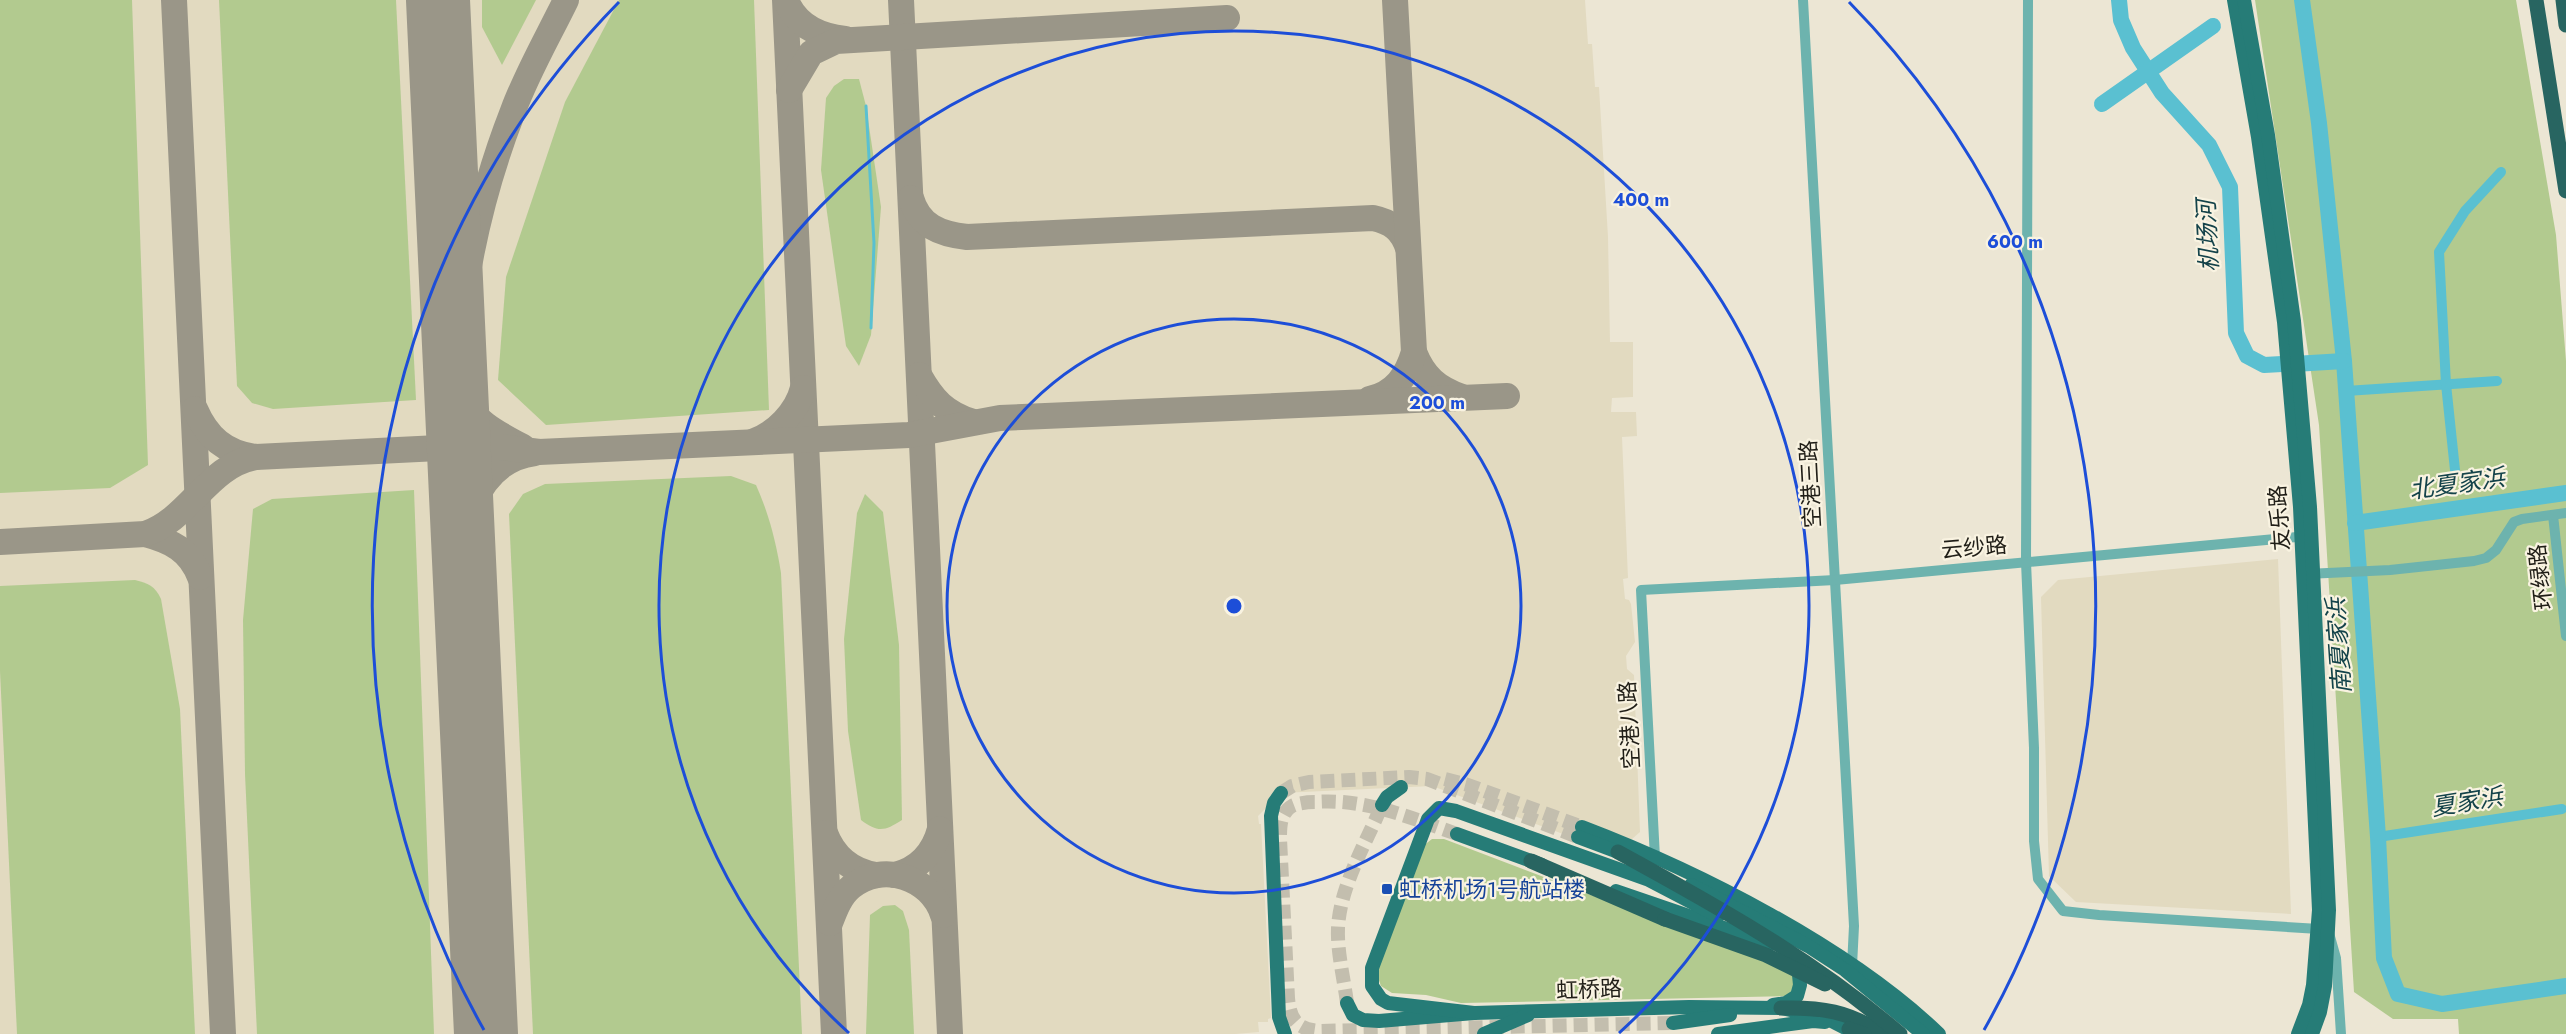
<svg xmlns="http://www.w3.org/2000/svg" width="2566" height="1034" font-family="Jost,'Noto Sans SC',sans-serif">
<rect width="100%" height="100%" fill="#ece6d4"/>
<!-- built -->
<g fill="#e2dac0">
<path d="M0 0H1585L1588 44H1592L1595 87H1599L1608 237 1610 342H1633V397L1612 398 1611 412H1636L1637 436 1622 437 1628 578 1623 579 1625 599 1629 600 1631 604 1635 642 1626 656 1627 669 1634 675 1640 832 1632 839H1577L1432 786 1281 793 1258 816 1259 824H1261L1271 1018 1268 1019V1022H1258L1259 1032 1235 1034H0Z"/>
<path d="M2278 559 2291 914 2076 902 2049 876 2041 597 2058 580Z"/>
</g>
<!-- green -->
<g fill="#b2ca8f">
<path d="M0 0H132L148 465 110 488 0 493Z"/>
<path d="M219 0H396L416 400 273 409 252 403 237 386Z"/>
<path d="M482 0H536L502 65 482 27Z"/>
<path d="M619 0H754L769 410 546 425 498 380 506 277 565 102Z"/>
<path d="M2255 0H2516L2556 235 2566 361V1034H2459L2458 1019H2393L2354 992 2319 425Z"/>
<path d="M844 79H859L866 106 881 207 871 335 859 366 846 346 821 170 826 98 834 86Z"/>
<path d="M731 476 756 485C769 514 776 542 781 573L802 1034H533L509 514 523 494 545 484Z"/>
<path d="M414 490 434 1034H257L245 774 243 620 253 509 272 499Z"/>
<path d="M865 494 883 512 899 645 902 820C885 831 878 833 861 820L848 731 844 639 857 513Z"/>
<path d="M135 580C148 583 155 586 161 599L180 709 195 1034H17L0 671V586Z"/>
<path d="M1432 839H1444L1793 972 1794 996 1461 1003 1426 995 1392 993 1381 986 1377 975 1380 953 1423 846Z"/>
<path d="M895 905 903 911 909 930 914 1034H866L870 915 883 906Z"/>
</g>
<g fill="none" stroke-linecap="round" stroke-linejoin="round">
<!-- stream -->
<path stroke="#5ac0d1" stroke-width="3" d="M866 106 874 243 871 328"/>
<!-- canal -->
<g stroke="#5ac0d1" stroke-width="10">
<path d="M2346 391 2497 381"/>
<path d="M2455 470 2446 384 2439 252 2465 211 2501 172"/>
<path d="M2378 837 2562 809"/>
</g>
<!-- river -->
<g stroke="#5ac0d1" stroke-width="16">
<path d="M2119 0 2121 20 2133 48 2162 93 2209 145 2230 187 2236 333 2247 356 2264 365 2282 364"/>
<path d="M2302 0 2319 123 2344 361 2378 837 2384 958 2398 994 2442 1004 2566 986"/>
<path d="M2102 104 2213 26"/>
<path d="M2294 364 2344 361"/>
<path d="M2355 523 2566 493"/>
</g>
<!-- taxiway -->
<g stroke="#9a9688" stroke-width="26">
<path d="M174 0 223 1034"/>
<path d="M431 0 441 67"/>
<path d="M785 0 834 1034"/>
<path d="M786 0C796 26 819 36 845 39"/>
<path d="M901 0 950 1034"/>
<path d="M789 90 811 53 836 41 1227 18"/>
<path d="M911 198C919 226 940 234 967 237L1373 218C1392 222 1402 230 1408 248"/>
<path d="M1414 352C1424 377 1437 388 1462 397"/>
<path d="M919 375C933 400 945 413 973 422"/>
<path d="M1370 399C1395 393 1407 376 1414 352L1395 0"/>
<path d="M195 409C207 437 225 453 256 457"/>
<path d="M752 442C776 434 797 412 803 388"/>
<path d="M523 447C498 434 469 419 459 391 452 373 458 347 460 328 468 254 486 180 513 111 527 73 548 37 566 0"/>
<path d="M145 534C171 541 190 550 200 577"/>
<path d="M463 534C472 496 492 458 535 453"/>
<path d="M0 542 145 534C190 519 208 465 256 457L459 447H501L539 452 909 435 1000 418 1507 396"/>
<path d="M825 833C834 857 851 871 876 875"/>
<path d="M895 875C919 869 934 852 940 829"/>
<path d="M830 923C835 910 840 896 851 887 882 861 931 877 943 915"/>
<path d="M483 1034 484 995"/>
</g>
<!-- runway -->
<path stroke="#9a9688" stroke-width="64" d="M438 0 486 1034"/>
<!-- major-tunnel -->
<g stroke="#c3beae" stroke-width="14" stroke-dasharray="14 7" stroke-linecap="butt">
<path d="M1445 779 1468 785 1582 827"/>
<path d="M1281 793 1292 786 1309 782 1409 777 1427 779 1578 837"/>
<path d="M1457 834C1411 818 1365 798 1315 802 1308 802 1298 803 1292 806 1280 813 1280 827 1280 839L1288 998C1290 1020 1297 1029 1319 1031L1673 1023"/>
<path d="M1347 1003C1344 979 1337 952 1338 928 1340 886 1366 843 1382 805"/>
</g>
<!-- minor -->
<g stroke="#6db3ae" stroke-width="10">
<path d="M1803 0 1854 926 1852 966"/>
<path d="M2028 0 2026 562 2034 748V841L2038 879 2063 911 2099 915 2319 929 2329 933 2336 958 2341 1034"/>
<path d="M2553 515 2566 636"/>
<path d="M2307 574 2390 570 2474 561 2486 558 2496 550 2514 522 2522 519 2566 513"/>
<path d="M1655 858 1641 590 1835 580 2308 536"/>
</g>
<!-- major -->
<g stroke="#267c77" stroke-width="14">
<path d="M2234 0 2258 137 2284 322 2300 507 2319 910 2313 985 2309 1005 2298 1034"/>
<path d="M2244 0 2268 135 2294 321 2310 507 2329 910 2325 986 2320 1012 2312 1034"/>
<path d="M1281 793 1274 803 1271 816 1279 1017 1285 1034"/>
<path d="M1382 805 1387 797 1401 787"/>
<path d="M1582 827C1700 872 1848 947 1939 1034"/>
<path d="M1457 834 1542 865"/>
<path d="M1578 837 1618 852"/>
<path d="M1616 891 1771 944"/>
<path d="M1347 1003 1353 1015 1363 1020 1379 1021 1474 1013 1689 1007 1781 1008 1824 1017 1857 1034"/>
<path d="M1773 1005 1786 1003 1797 996 1800 985 1798 964"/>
<path d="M1474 1013 1388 1003 1381 999 1372 986V968L1428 819 1439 808 1456 811 1649 880 1718 916"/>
<path d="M1673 1023 1730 1015"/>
<path d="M1484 1034 1528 1015"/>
<path d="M1718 1034 1813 1021 1825 1022"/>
</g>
<!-- highway -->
<g stroke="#286561" stroke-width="15">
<path d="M2536 0 2566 191"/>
<path d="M2563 0 2566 25"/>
<path d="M1531 861 1665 919"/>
<path d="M1781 1008C1822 1007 1848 1011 1883 1034"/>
<path d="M1849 1029 1864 1034"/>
</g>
<!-- major-bridge -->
<path stroke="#267c77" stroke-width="14" d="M1691 885 1808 946 1845 970 1923 1034"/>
<!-- highway-bridge -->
<g stroke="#286561" stroke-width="15">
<path d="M1618 852C1717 906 1814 960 1900 1034"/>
<path d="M1665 919 1766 955 1825 984"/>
</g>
</g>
<!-- distance rings -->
<g fill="none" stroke="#1d4ed8" stroke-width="3">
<circle cx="1234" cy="606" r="287"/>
<path d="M849 1033A575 575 0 1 1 1619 1033"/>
<path d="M484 1030A862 862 0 0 1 619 2M1849 2A862 862 0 0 1 1984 1030"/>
</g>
<!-- markers -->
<rect fill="#1a4fb4" stroke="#f9f3e1" stroke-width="2" x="1381" y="883" width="12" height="12" rx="3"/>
<g text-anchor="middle" stroke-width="4.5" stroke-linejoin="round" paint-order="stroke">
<!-- street labels -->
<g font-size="22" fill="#201e17" stroke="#f9f3e1">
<text transform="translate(1810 484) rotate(-93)" y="8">空港三路</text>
<text transform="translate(2279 518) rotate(-94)" y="8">友乐路</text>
<text transform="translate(1974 547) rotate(-5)" y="8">云纱路</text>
<text transform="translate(2540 577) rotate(-96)" y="8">环绿路</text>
<text transform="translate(1629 725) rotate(-93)" y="8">空港八路</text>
<text transform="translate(1589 989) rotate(-2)" y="8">虹桥路</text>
</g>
<!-- transit labels -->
<g font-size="22" fill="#164399" stroke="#f9f3e1" text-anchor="start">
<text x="1399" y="897">虹桥机场1号航站楼</text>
</g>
<!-- water labels -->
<g font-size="24" font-style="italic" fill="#14434a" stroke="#f9f3e1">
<text transform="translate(2208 236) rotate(-93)" y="8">机场河</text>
<text transform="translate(2457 484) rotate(-8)" y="8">北夏家浜</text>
<text transform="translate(2339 646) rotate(-94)" y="8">南夏家浜</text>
<text transform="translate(2467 802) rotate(-9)" y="8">夏家浜</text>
</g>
</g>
<circle cx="1234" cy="606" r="9" fill="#1d4ed8" stroke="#f9f3e1" stroke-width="3"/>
<g font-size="18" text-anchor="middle" font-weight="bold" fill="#1d4ed8" stroke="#f9f3e1" stroke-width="4.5" stroke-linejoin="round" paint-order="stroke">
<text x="1641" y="206">400 m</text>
<text x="2015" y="248">600 m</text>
<text x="1437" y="409">200 m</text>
</g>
</svg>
